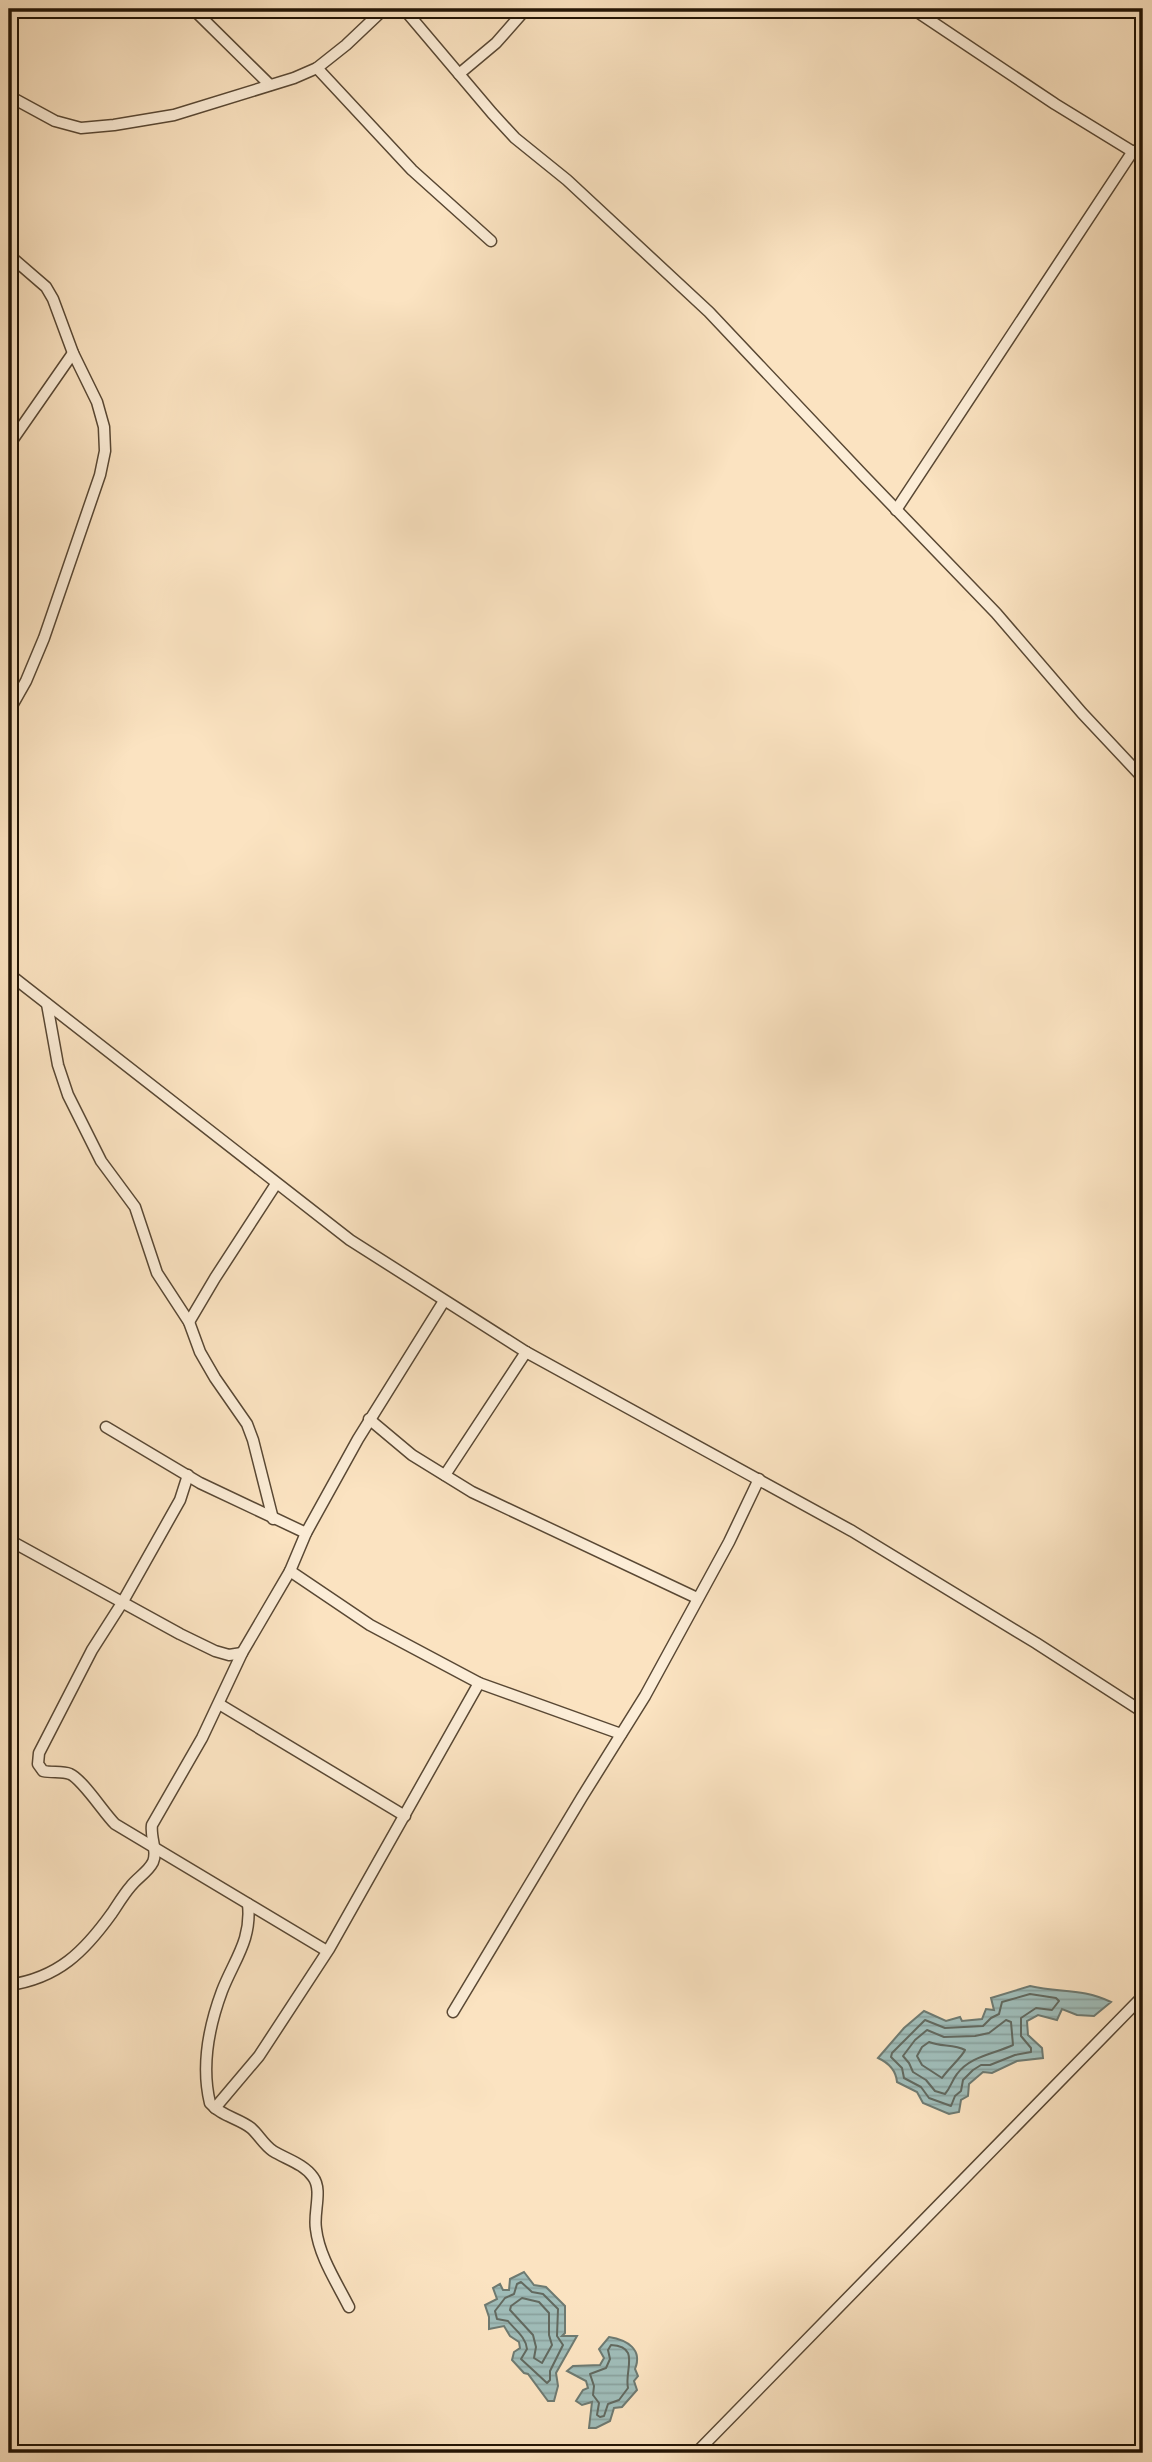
<svg xmlns="http://www.w3.org/2000/svg" width="1152" height="2462" font-family="'IM FELL DW Pica',serif">
<defs>
<pattern id="water-rules" width="6" height="5" patternUnits="userSpaceOnUse" patternTransform="scale(1.75)"><rect width="6" height="5" fill="#a0bdb9"/><path d="M0 2.5h6" fill="none" stroke="#8aa29e"/></pattern>
</defs>
<rect width="100%" height="100%" fill="#fbe3c1"/>
<filter id="stains"><feTurbulence type="fractalNoise" baseFrequency=".00286" numOctaves="4"/><feColorMatrix values="0 0 0 0 .2 0 0 0 0 .09 0 0 0 0 .02 0 0 0 .5 -.17"/></filter>
<radialGradient id="worn" r=".72"><stop offset=".6" stop-color="#630" stop-opacity="0"/><stop offset="1" stop-color="#630" stop-opacity=".3"/></radialGradient>
<!-- water -->
<g fill="url(#water-rules)" stroke="#6e7a71" stroke-width="2">
<path d="M1030 1986C1060 1993 1082 1988 1111 2002L1094 2016 1077 2015 1062 2009 1057 2020 1038 2015 1027 2021 1028 2035 1042 2048 1043 2058 1017 2061 992 2073 983 2072 969 2084 968 2096 961 2100 959 2112 949 2114 923 2103 917 2092 897 2082C896 2070 889 2063 878 2058L904 2028 924 2011 946 2021 960 2017 962 2021 982 2019 986 2009 994 2010 991 1998Z"/>
<path d="M524 2272 534 2285 546 2287 565 2306V2333L562 2336H577L556 2373 558 2386 554 2401H548L528 2374 524 2373 512 2360 514 2352 520 2348 519 2342 510 2336 504 2326 489 2329V2317L485 2305 497 2299 493 2288 500 2284 503 2290H509L510 2279Z"/>
<path d="M609 2337C627 2340 643 2349 635 2369L638 2376 634 2381 637 2390 622 2407 614 2408 610 2421 596 2428H589L592 2402 582 2405 576 2401 583 2390 588 2388 586 2381 567 2371 573 2366 600 2365 604 2358 599 2349Z"/>
</g>
<g fill="none" stroke-linecap="round" stroke-linejoin="round">
<!-- shore -->
<g stroke="#62695f" stroke-width="2">
<path d="M1030 1994 1056 1998 1059 2001 1052 2010 1036 2008 1021 2018V2036L1031 2048V2052L1015 2055 990 2065H981L973 2070 963 2080 961 2091 955 2096 951 2106 929 2098 921 2087 904 2078 902 2068 891 2057 892 2053 925 2020 945 2028 983 2026 991 2018 999 2014 1002 2002Z"/>
<path d="M1006 2020 1011 2022 1013 2045C994 2054 970 2056 957 2074 952 2080 951 2087 945 2094L935 2091 926 2080 913 2072 909 2063 903 2056 915 2040 927 2030 944 2037 975 2036 989 2033Z"/>
<path d="M929 2042C941 2047 954 2044 965 2050 962 2057 948 2069 942 2078L922 2065 917 2056 922 2047Z"/>
<path d="M521 2282 532 2292 543 2294 558 2309 557 2336 563 2345 550 2371V2380L547 2383 521 2359 527 2349C526 2337 515 2330 508 2321L497 2319 495 2311 505 2298 514 2294 517 2284Z"/>
<path d="M522 2298 539 2302 549 2313V2335L552 2345 542 2363 534 2358 536 2347 533 2335 510 2310 511 2306Z"/>
<path d="M611 2345C641 2346 624 2371 628 2388L619 2400 608 2404 604 2416 600 2417 597 2415 599 2403 593 2395 594 2386 590 2374 606 2368 610 2359 608 2350Z"/>
</g>
<!-- minor casing -->
<g stroke="#594834" stroke-width="13">
<g id="minor">
<path d="M193 9 270 85"/>
<path d="M404 9 492 113 515 138 567 180 709 312 863 475 996 613 1082 713 1143 778"/>
<path d="M913 9 1055 104 1143 158"/>
<path d="M317 68 412 170 491 241"/>
<path d="M459 74 496 43 526 9"/>
<path d="M9 96 55 121 81 128 114 125 174 115 294 78 317 68 346 45 384 9"/>
<path d="M9 255 46 287 53 299 73 353 97 402 104 427 105 451 100 475 44 638 26 681 9 711"/>
<path d="M9 445 73 353"/>
<path d="M896 510 1133 151"/>
<path d="M9 974 350 1240 526 1352 852 1531 1036 1643 1143 1712"/>
<path d="M47 1004 58 1065 68 1095 101 1161 135 1207 157 1273 189 1322 200 1352 215 1378 247 1424 253 1440 273 1519"/>
<path d="M189 1322 215 1278 276 1184"/>
<path d="M369 1419 412 1455 472 1492 697 1598"/>
<path d="M106 1427 200 1483 306 1533"/>
<path d="M188 1475 180 1500 122 1603 92 1650 39 1753 38 1764 43 1771C52 1773 62 1771 70 1774 82 1779 104 1813 115 1824L327 1951"/>
<path d="M445 1475 526 1352"/>
<path d="M9 1540 180 1634 215 1651 229 1655 242 1653"/>
<path d="M290 1571 370 1625 479 1683 621 1734"/>
<path d="M219 1704 405 1816"/>
<path d="M248 1904C252 1940 234 1960 222 1991 209 2026 201 2066 210 2103 221 2116 238 2118 251 2128 259 2135 264 2145 273 2151 286 2159 304 2164 313 2177 323 2190 313 2213 316 2229 319 2256 337 2283 349 2307"/>
<path d="M9 1985C58 1978 84 1952 112 1913 118 1904 124 1894 131 1886 137 1878 148 1872 153 1862 158 1851 150 1837 152 1825L202 1738 242 1653 290 1571 306 1533 358 1439 444 1301"/>
<path d="M453 2012 582 1797 645 1696 729 1542 759 1479"/>
<path d="M215 2108 259 2056 329 1949 479 1683"/>
<path d="M696 2453 1143 1996"/>
</g>
</g>
<!-- minor -->
<use href="#minor" stroke="#fcedd7" stroke-width="10"/>
</g>
<!-- margin -->
<rect width="1152" height="2462" fill="none" stroke="#fbe3c1" stroke-width="35"/>
<rect x="10" y="10" width="1131" height="2441" fill="none" stroke="#231505" stroke-width="3.5"/>
<rect x="18" y="18" width="1117" height="2427" fill="none" stroke="#231505" stroke-width="2"/>
<rect width="100%" height="100%" filter="url(#stains)"/>
<rect width="100%" height="100%" fill="url(#worn)"/>
</svg>
